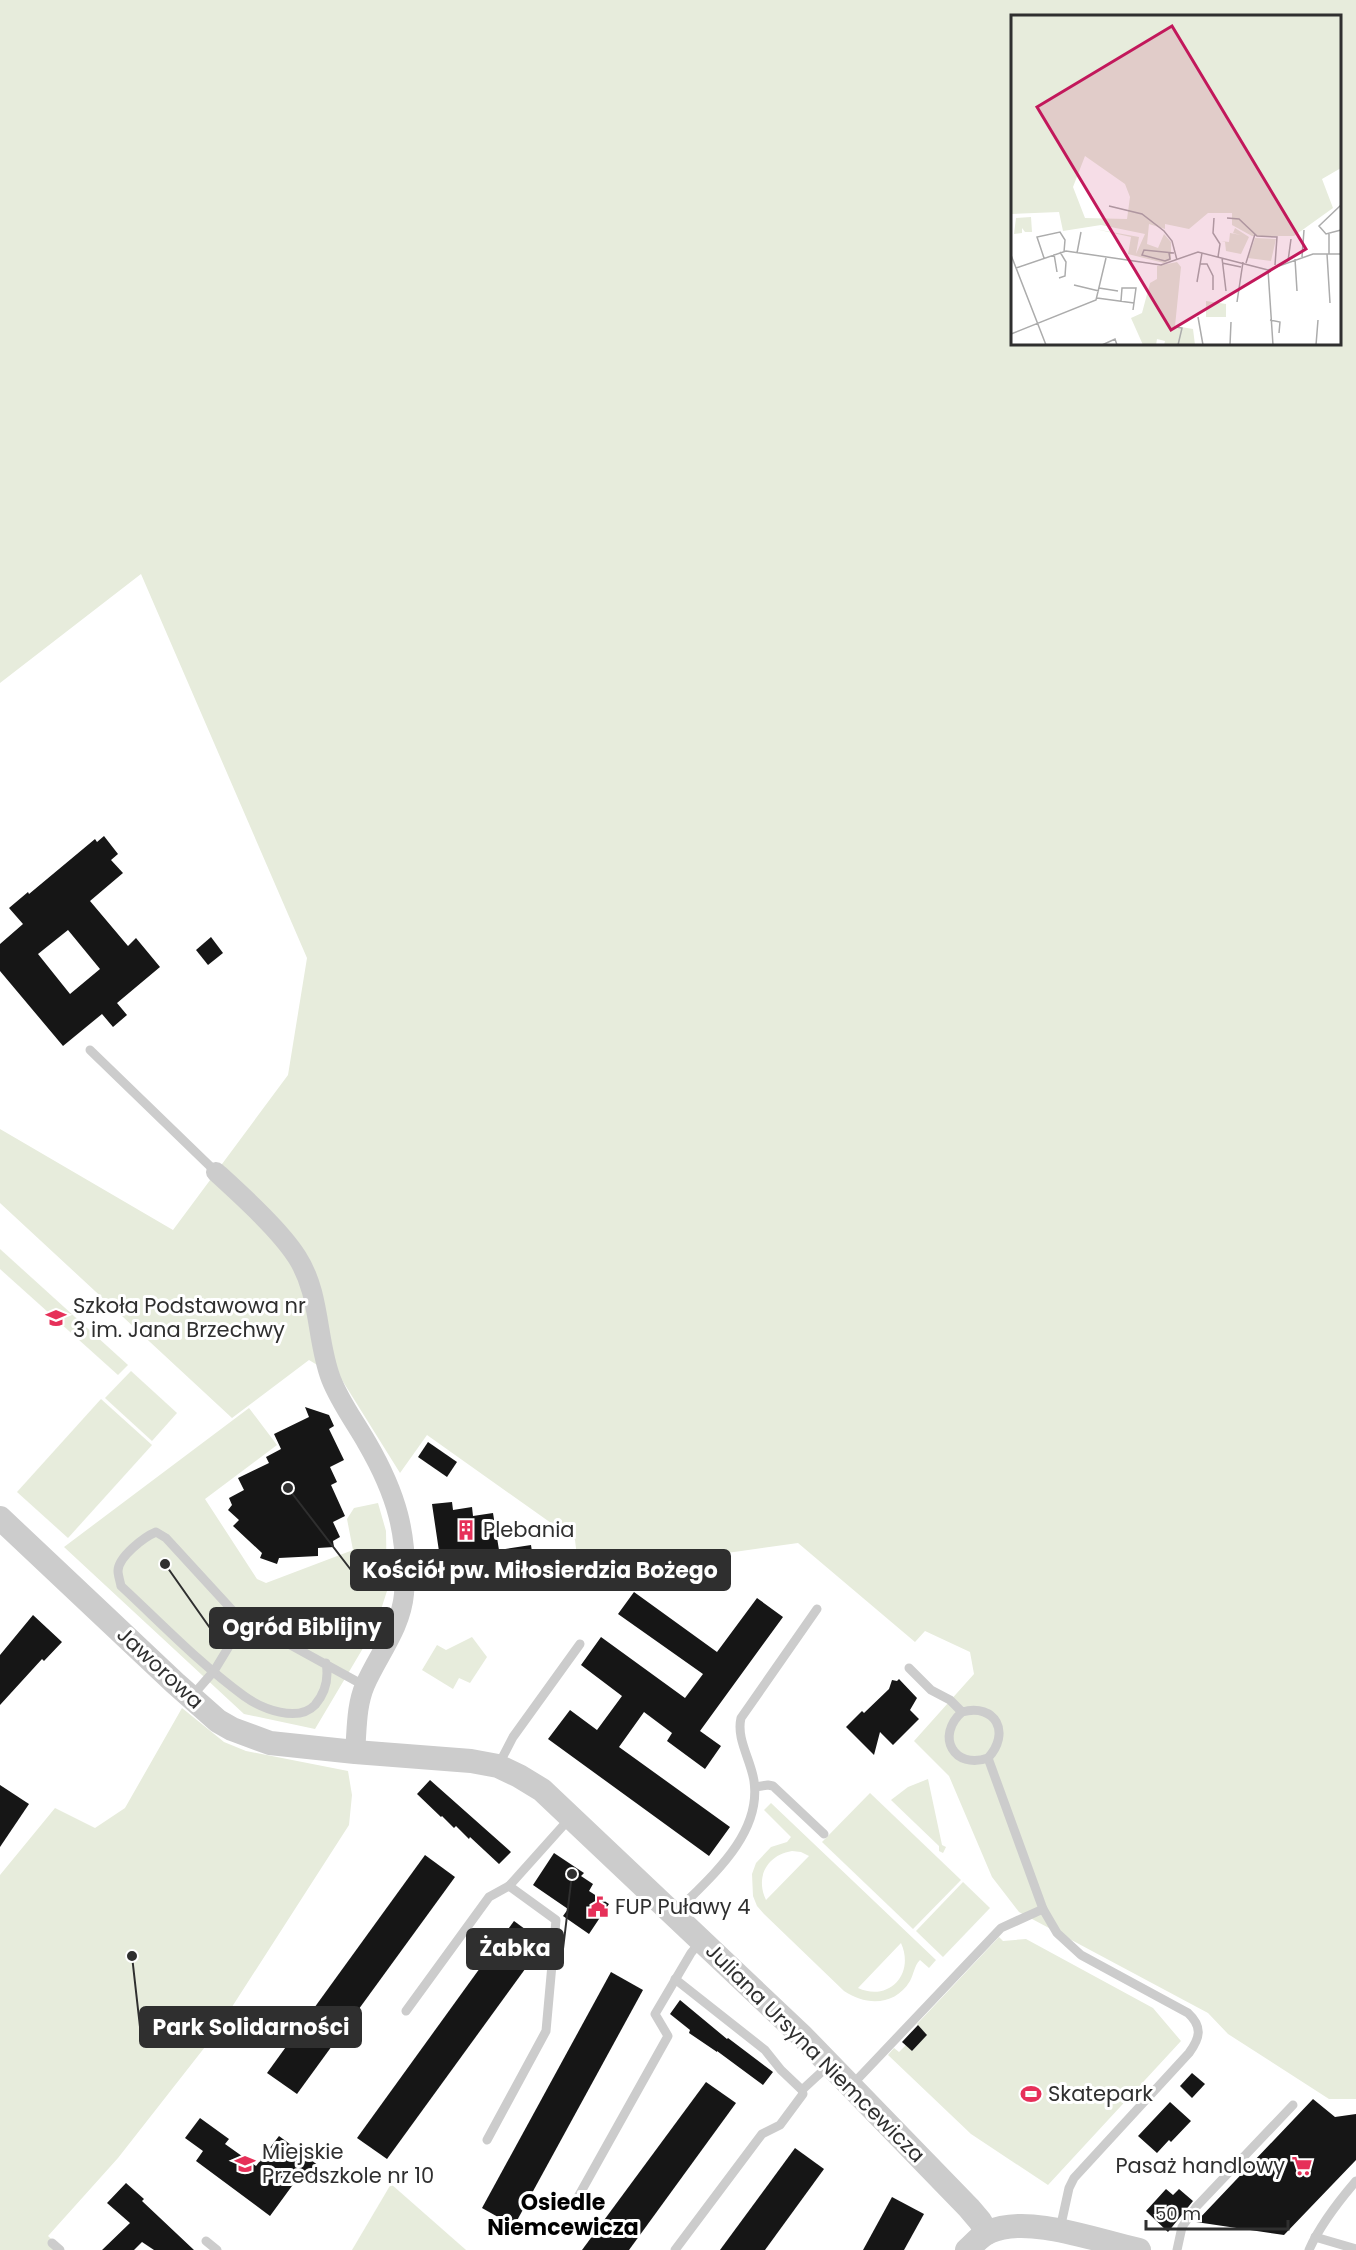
<svg xmlns="http://www.w3.org/2000/svg" width="1356" height="2250" font-family="Poppins,sans-serif">
<rect width="100%" height="100%" fill="#fff"/>
<!-- green -->
<g fill="#e7ecdc" fill-rule="evenodd">
<path d="M0 0H1356V2099H1329L1228 2034 1208 2013 1019 1912 992 1877 949 1776 914 1741 974 1674 970 1652 925 1631 915 1642 798 1543 579 1574 575 1540 427 1435 400 1473 342 1380 309 1360 232 1418 0 1203V1129L173 1230 288 1075 307 958 141 574 0 683ZM1012 16H1340V344H1012Z"/>
<path d="M0 1249 128 1365 118 1375 0 1269Z"/>
<path d="M131 1371 177 1413 152 1441 105 1398Z"/>
<path d="M101 1399 152 1445 68 1538 17 1492Z"/>
<path d="M249 1408 277 1445 205 1499 257 1579 266 1583 353 1550 347 1519 354 1508 378 1503 386 1531 387 1591 375 1628 315 1729 244 1714 64 1547Z"/>
<path d="M472 1637 487 1657 470 1683 459 1678 453 1689 422 1670 437 1645 446 1650Z"/>
<path d="M182 1708 224 1742 246 1751 348 1771 352 1795 349 1825 212 2038 118 2158 48 2236 63 2250H0V1875L55 1808 95 1828 125 1808Z"/>
<path d="M928 1779 942 1845 946 1847 943 1853 939 1851V1846L891 1800 908 1787Z"/>
<path d="M870 1793 961 1880 913 1929 822 1842Z"/>
<path d="M771 1803 936 1960 929 1968 920 1960C914 1966 914 1974 910 1981 895 2006 866 2006 844 1991L764 1914 757 1906 753 1896 752 1874 756 1863 771 1847 787 1842 791 1837 764 1810ZM792 1851 801 1852 809 1856 766 1900C755 1877 767 1855 792 1851ZM901 1943C915 1974 889 2002 858 1988Z"/>
<path d="M963 1882 990 1908 943 1957 916 1931Z"/>
<path d="M999 1937 1003 1941 1026 1939 1153 2008 1181 2041 1048 2185 971 2134 888 2055 894 2048 899 2052 906 2045 912 2051 927 2035 917 2024Z"/>
<path d="M391 2184 466 2250H352Z"/>
</g>
<!-- building -->
<g fill="#161616" fill-rule="evenodd">
<path d="M104 836 118 854 111 860 123 873 90 901 128 946 136 938 160 967 117 1003 127 1015 113 1027 102 1014 63 1046 0 971V944L23 924 9 908 28 892 29 894 95 839 97 842ZM68 930 100 969 70 994 38 954Z"/>
<path d="M211 937 223 953 208 965 196 950Z"/>
<path d="M305 1407 329 1415 334 1426 329 1429 344 1460 330 1467 337 1482 331 1485 345 1516 333 1522 340 1537 333 1541 334 1547 318 1548V1556L279 1558 277 1564 260 1558 262 1553 233 1526 239 1520 228 1510 232 1505 229 1498 244 1490 238 1478 269 1463 266 1457 281 1449 274 1434 309 1417Z"/>
<path d="M428 1442 457 1462 447 1477 418 1457Z"/>
<path d="M452 1502 453 1510 472 1507 473 1516 493 1513 499 1550 531 1545 536 1579 507 1583V1577L487 1580 485 1563 461 1566 460 1555 440 1558 432 1504Z"/>
<path d="M634 1592 717 1652 757 1598 783 1617 700 1731 721 1746 705 1769 667 1741 672 1733 644 1712 619 1747 730 1827 709 1856 548 1739 570 1710 597 1730 622 1696 581 1665 601 1637 685 1698 703 1674 618 1614Z"/>
<path d="M33 1615 62 1642 44 1661 42 1659 0 1705V1655Z"/>
<path d="M899 1679 917 1698 910 1710 919 1719 893 1745 880 1732 874 1755 846 1727 862 1711 864 1713 889 1689 892 1680 897 1681Z"/>
<path d="M430 1780 511 1852 499 1864 470 1837 469 1839 456 1826 454 1828 442 1816 441 1817 417 1794Z"/>
<path d="M0 1785 29 1804 0 1847Z"/>
<path d="M554 1853 584 1873 581 1876 593 1884 589 1891 609 1904 589 1934 563 1916 568 1909 533 1885Z"/>
<path d="M425 1855 455 1877 297 2094 267 2073Z"/>
<path d="M514 1921 544 1943 387 2159 357 2138Z"/>
<path d="M611 1972 643 1990 514 2226 482 2208Z"/>
<path d="M680 2000 727 2039 728 2038 773 2072 763 2085 717 2051V2052L689 2033 690 2030 670 2014Z"/>
<path d="M918 2025 927 2035 912 2051 902 2042Z"/>
<path d="M1192 2073 1205 2084 1192 2098 1180 2086Z"/>
<path d="M706 2082 736 2103 629 2250H582Z"/>
<path d="M1313 2099 1335 2117 1356 2114V2160L1284 2235 1196 2222Z"/>
<path d="M1170 2102 1191 2121 1171 2142 1169 2140 1157 2153 1138 2136Z"/>
<path d="M200 2118 229 2139 225 2144 256 2166 279 2136 319 2166 308 2181 300 2175 270 2216 196 2161 203 2151 185 2138Z"/>
<path d="M795 2148 824 2169 765 2250H720Z"/>
<path d="M126 2183 144 2199 142 2201 194 2250H154L142 2242 134 2250H102L130 2223 107 2203Z"/>
<path d="M1166 2189 1173 2195 1179 2189 1193 2201 1168 2232 1146 2211Z"/>
<path d="M892 2197 924 2214 904 2250H863Z"/>
</g>
<g fill="none" stroke-linecap="round" stroke-linejoin="round">
<!-- service -->
<g stroke="#ccc" stroke-width="9">
<path d="M90 1050 216 1172"/>
<path d="M326 1663C329 1679 326 1692 315 1705 298 1723 262 1709 244 1696 200 1664 161 1623 121 1586 120 1581 118 1575 118 1571 118 1557 144 1537 156 1532L166 1538 233 1611 245 1620 365 1686"/>
<path d="M909 1668 931 1690 950 1700 962 1712C996 1703 1011 1733 988 1758L1043 1909 1057 1933 1081 1955 1188 2013C1203 2027 1200 2038 1189 2053L1074 2178 1069 2188 1060 2229"/>
<path d="M192 1696 214 1671 245 1620"/>
<path d="M962 1712C935 1736 954 1770 988 1758"/>
<path d="M499 1764 513 1737 580 1644"/>
<path d="M755 1787 768 1785 773 1786 824 1834"/>
<path d="M674 1914C708 1879 762 1836 754 1781 751 1760 736 1739 741 1718L817 1609"/>
<path d="M675 1979 765 2050 781 2070 802 2090"/>
<path d="M406 2011 489 1897 509 1886 570 1818"/>
<path d="M851 2086 1001 1928 1043 1909"/>
<path d="M487 2140 546 2031 556 1920 509 1886"/>
<path d="M578 2197 668 2036 655 2014 691 1953 700 1942"/>
<path d="M1315 2237 1356 2249"/>
<path d="M206 2241 217 2250"/>
<path d="M52 2243 60 2250"/>
<path d="M675 2250 762 2134 780 2125 803 2094 802 2090 828 2066"/>
<path d="M1177 2250 1182 2227 1196 2207 1293 2105"/>
<path d="M1309 2250C1320 2225 1338 2202 1356 2181"/>
</g>
<!-- minor -->
<path stroke="#ccc" stroke-width="20" d="M216 1172C240 1194 280 1230 297 1257 321 1294 316 1340 331 1379 340 1402 355 1422 367 1443 396 1493 409 1535 404 1594 401 1628 378 1655 365 1685 356 1706 357 1730 355 1752"/>
<!-- tertiary -->
<g stroke="#ccc" stroke-width="24">
<path d="M0 1518 175 1683 218 1721 232 1729 270 1743 355 1752 471 1761 498 1766 519 1776 542 1790 803 2037 969 2208 980 2221 987 2233"/>
<path d="M967 2250C974 2244 980 2236 989 2232 1027 2214 1098 2241 1139 2250"/>
</g>
</g>
<!-- icons -->
<defs>
<g id="school-bare" transform="scale(1.62)"><path d="M0-5L7-2L0 1L-7-2ZM-4 1L0 2.5L4 1V4Q0 6-4 4Z" fill="#e63059" stroke="#fff" stroke-width="2.5" paint-order="stroke"/></g>
<g id="building-bare" transform="scale(1.62)"><path d="M-4-6H4V6H1V3H-1V6H-4ZM-2.5-4.3h1.7v1.8h-1.7ZM.8-4.3h1.7v1.8H.8ZM-2.5-1h1.7V.8h-1.7ZM.8-1h1.7V.8H.8Z" fill="#e63059" stroke="#fff" stroke-width="2.5" paint-order="stroke"/></g>
<g id="civic-bare" transform="scale(1.62)"><path d="M-.6-6.5H3V-4.5H.6V-3L4-1V1h2V6H-6V1h2V-1L-.6-3ZM-1.2 2.5V6h2.4V2.5Z" fill="#e63059" stroke="#fff" stroke-width="2.5" paint-order="stroke"/></g>
<g id="stadium-bare" transform="scale(1.62)"><path d="M0-5a6.5 5 0 1 0 0 10a6.5 5 0 1 0 0-10ZM-3.5-1.8h7v3.6h-7Z" fill="#e63059" stroke="#fff" stroke-width="2.5" paint-order="stroke"/></g>
<g id="supermarket-bare" transform="scale(1.62)"><path d="M-6-5.5h2.5l.6 2H6L4.5 2H-2.5L-4.4-4H-6ZM-1.5 3.2a1.3 1.3 0 1 0 .1 0ZM3 3.2a1.3 1.3 0 1 0 .1 0Z" fill="#e63059" stroke="#fff" stroke-width="2.5" paint-order="stroke"/></g>
</defs>
<g fill-rule="evenodd">
<use href="#school-bare" x="56" y="1318"/>
<use href="#building-bare" x="466" y="1530"/>
<use href="#civic-bare" x="598" y="1907"/>
<use href="#stadium-bare" x="1031" y="2094"/>
<use href="#school-bare" x="245" y="2164"/>
<use href="#supermarket-bare" x="1302" y="2166"/>
</g>
<g text-anchor="middle" stroke-width="6" stroke-linejoin="round" paint-order="stroke">
<!-- poi labels -->
<g font-size="21" fill="#2f2f2f" stroke="#fff" text-anchor="start">
<text x="73" y="1313">Szkoła Podstawowa nr<tspan x="73" dy="24">3 im. Jana Brzechwy</tspan></text>
<text x="483" y="1537">Plebania</text>
<text x="615" y="1914">FUP Puławy 4</text>
<text x="1048" y="2101">Skatepark</text>
<text x="262" y="2159">Miejskie<tspan x="262" dy="24">Przedszkole nr 10</tspan></text>
<text x="1285" y="2173" text-anchor="end">Pasaż handlowy</text>
</g>
<!-- street labels -->
<g font-size="21" fill="#2f2f2f" stroke="#fff">
<text transform="translate(160 1668) rotate(43)" y="7">Jaworowa</text>
<text transform="translate(815 2053) rotate(45)" y="7">Juliana Ursyna Niemcewicza</text>
</g>
<!-- neighbourhood labels -->
<g font-size="22" font-weight="bold" fill="#000" stroke="#fff">
<text x="563" y="2210">Osiedle<tspan x="563" dy="25">Niemcewicza</tspan></text>
</g>
</g>
<!-- overview -->
<g transform="translate(1011 15)">
<rect width="330" height="330" fill="#fff"/>
<path d="M0 0H330V153L311 164 322 193 283 221H241L221 210V198H197L178 214 154 209V214L138 209 136 229 147 233 153 219 160 227V245L153 248 117 239 120 222 84 214 128 222 125 239 134 219 90 210 52 216 48 197 0 199ZM74 141 114 169 119 182 116 204 74 203 62 172ZM20 202 21 217H14L11 213V218L3 219 5 203ZM224 213 238 222 230 239 215 236 214 227 210 226 218 227 219 218 230 220 222 218ZM244 223 265 224 260 246 237 243ZM166 247 170 252 164 311 182 314 184 330H153L154 326 146 324 145 330H132L120 303 131 298 139 268 146 264V251ZM195 286 215 289V302H195Z" fill="#e7ecdc" fill-rule="evenodd"/>
<path fill="none" stroke="#acacac" stroke-width="1.5" d="M330 190 308 211 315 219 330 215M98 191 131 199 153 216 161 226 166 245M203 203 202 218 209 229 207 242M216 203 228 204 246 221 266 222 264 250M66 238 70 217M158 238 159 244 154 246 131 240 133 235 163 238M43 239 46 257M316 239 319 288M318 239V219M0 240 35 330M291 242 293 215M33 243 26 222 49 217 54 225 53 237M211 243 215 276M284 244 286 276M277 246 280 224M211 248 230 252M235 248 244 219M189 249H196L202 261V275M5 253 55 236 150 250 187 237 257 255M257 255 302 239H330M257 255 262 330M48 263 54 261 55 247 49 237M186 267 191 238M63 270 88 276M88 273 107 276M86 283 123 288M110 286 111 273H125L122 295M226 287 232 247M187 302 192 330M259 305 269 307 268 318M165 312 171 313 167 330M0 319 85 285 95 243M91 330 104 324 106 330M219 330 220 307M305 330 307 305"/>
<path fill="#c2185b" fill-opacity="0.15" stroke="#c2185b" stroke-width="3" d="M161 11 295 234 160 315 26 92Z"/>
<rect width="330" height="330" fill="none" stroke="#2f2f2f" stroke-width="3"/>
</g>
<!-- callouts -->
<path fill="none" stroke="#2f2f2f" stroke-width="2" d="M288 1488L351 1570M165 1564L210 1628M572 1874L563 1949M132 1956L140 2027"/>
<g fill="#2f2f2f" stroke="#fff" stroke-width="2">
<circle cx="288" cy="1488" r="6"/>
<circle cx="165" cy="1564" r="6"/>
<circle cx="572" cy="1874" r="6"/>
<circle cx="132" cy="1956" r="6"/>
</g>
<g fill="#2f2f2f" stroke="#2f2f2f" stroke-width="2">
<rect x="351" y="1550" width="379" height="40" rx="6"/>
<rect x="210" y="1608" width="183" height="40" rx="6"/>
<rect x="467" y="1929" width="96" height="40" rx="6"/>
<rect x="140" y="2007" width="221" height="40" rx="6"/>
</g>
<g font-size="22" text-anchor="middle" font-weight="bold" fill="#fff">
<text x="540" y="1578">Kościół pw. Miłosierdzia Bożego</text>
<text x="302" y="1635">Ogród Biblijny</text>
<text x="515" y="1956">Żabka</text>
<text x="251" y="2035">Park Solidarności</text>
</g>
<!-- scale -->
<path d="M1146 2220v9h142v-9" fill="none" stroke="#2f2f2f" stroke-width="3"/>
<text x="1155" y="2220" font-size="18" fill="#2f2f2f" stroke="#ffffff" stroke-width="4.5" paint-order="stroke">50 m</text>
</svg>
